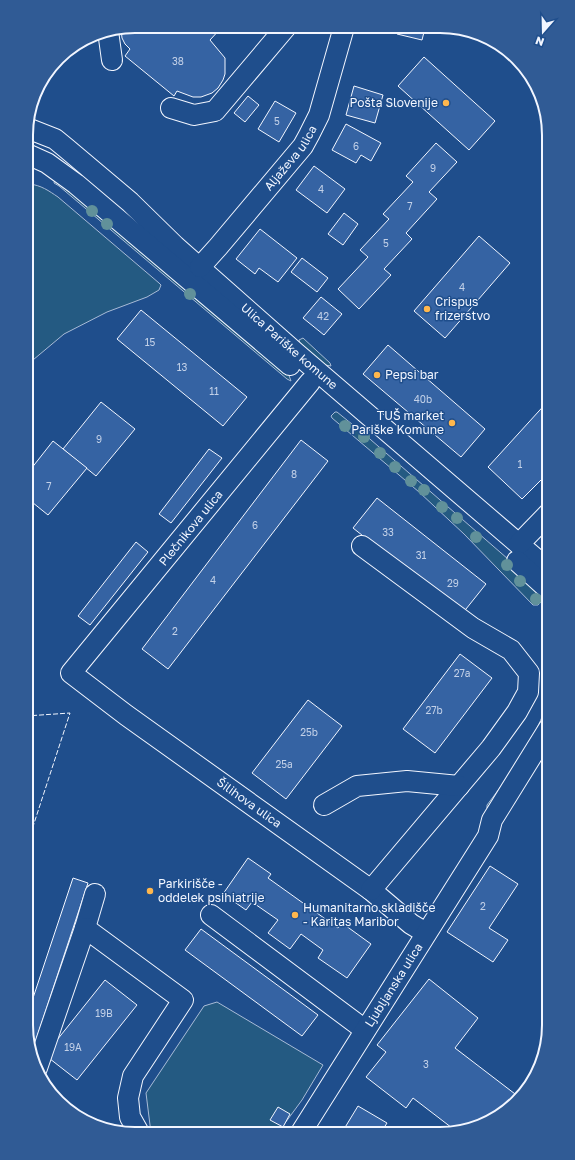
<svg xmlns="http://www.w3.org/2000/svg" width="575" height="1160" font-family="'Golos Text',sans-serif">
<rect width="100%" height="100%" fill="#1f4e8c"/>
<!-- green -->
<g fill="#245a82" stroke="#a8bbd7">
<path d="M55 179 287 370 291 381 287 379 59 186 54 183Z"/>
<path d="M29 184C41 185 49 191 58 197L159 283 161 285 159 290 147 297 107 312 64 334 27 365V185Z"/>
<path d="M303 338 330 363 331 366 325 365 300 346 299 340Z"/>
<path d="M335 412H337L363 433 531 579 545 598 538 605H533L464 534 419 492 332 418 331 416Z"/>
<path d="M549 699V717L538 738 487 808V805C503 784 519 762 532 738 538 726 544 715 547 701Z"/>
<path d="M217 1002 323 1065 302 1100 277 1134 151 1133 146 1093 204 1006Z"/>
</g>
<!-- building -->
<g fill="#3563a3" stroke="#f2f6ff">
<path d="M135 26 222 27 210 40 225 58V74L223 80 218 88 212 93 201 97H193L177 91 174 96 125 56 130 49 125 44 122 38 121 29Z"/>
<path d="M399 28H425L422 40 397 34Z"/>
<path d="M424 57 495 121 469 150 398 86Z"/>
<path d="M354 86 383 95 375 123 346 115Z"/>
<path d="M248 96 259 105 245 122 234 113Z"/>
<path d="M275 101 296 113 279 142 258 129Z"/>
<path d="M346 124 381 143 371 161 361 155 356 163 332 150Z"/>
<path d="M436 143 457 162 429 192 437 199 406 233 412 239 384 269 391 275 359 309 338 289 368 257 360 250 389 219 383 214 413 182 406 176Z"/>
<path d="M314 166 345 189 327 213 296 190Z"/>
<path d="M344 213 358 224 343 245 328 234Z"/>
<path d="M260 229 297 258 278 282 259 268 255 274 236 259Z"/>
<path d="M479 236 510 263 445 338 414 311Z"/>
<path d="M302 258 328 278 317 292 291 272Z"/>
<path d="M321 297 342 314 324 335 303 318Z"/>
<path d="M141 310 247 397 223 426 117 339Z"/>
<path d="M388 345 485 429 461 457 363 374Z"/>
<path d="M549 400V472L522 499 488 467Z"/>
<path d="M101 402 135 429 96 476 63 449Z"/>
<path d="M301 440 328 461 168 669 142 649Z"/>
<path d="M53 441 87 468 48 515 27 498V474Z"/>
<path d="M209 449 222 458 171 523 159 514Z"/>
<path d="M27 498 33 503 27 510Z"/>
<path d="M377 498 486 584 462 614 353 528Z"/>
<path d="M136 542 148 552 90 625 78 616Z"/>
<path d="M460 654 492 678 435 753 403 729Z"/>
<path d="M308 700 342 726 286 799 252 773Z"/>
<path d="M248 858 271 874 268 878 338 928 342 923 371 944 347 978 318 958 323 950 301 934 290 949 268 933 278 920 252 902 246 910 223 894Z"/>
<path d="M490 866 518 884 489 928 508 940 493 962 447 932Z"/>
<path d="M73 878 88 883 31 1055 26 1019Z"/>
<path d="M201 929 318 1015 302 1036 185 950Z"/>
<path d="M429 979 478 1018 455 1048 519 1097 475 1128 456 1131 413 1098 406 1108 366 1077 386 1052 377 1045Z"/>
<path d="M105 980 137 1005 77 1080 45 1055Z"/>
<path d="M358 1106 387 1123 380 1134H341Z"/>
<path d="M278 1107 290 1114 283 1127 270 1120Z"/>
</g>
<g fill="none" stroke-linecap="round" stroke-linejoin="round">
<!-- minor casing -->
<g stroke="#f2f6ff" stroke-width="22">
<g id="minor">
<path d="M108 31 112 60"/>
<path d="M171 108 194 115 215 111 286 27"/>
<path id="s1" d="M27 128 55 139 66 148 130 202 175 246 296 353 549 570"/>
<path d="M27 154 47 163 76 184 290 365"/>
<path id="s2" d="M200 267 218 247 303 146 309 135 319 115 344 27"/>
<path id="s3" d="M310 382 71 673 126 715 371 890 411 924 426 933"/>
<path d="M519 544 549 513"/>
<path d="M362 546 473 628 511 650 529 673 528 692 517 712 491 748 371 890"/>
<path d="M517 561 549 590"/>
<path d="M324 805 357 786 407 781 459 786"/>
<path d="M211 915 365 1030"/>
<path d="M85 928 95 894"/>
<path d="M37 1068 85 928 183 1000 133 1076 128 1098 130 1117 139 1133"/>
<path id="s4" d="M300 1134 488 836 492 820 549 728"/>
</g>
</g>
<!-- minor -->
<use href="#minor" stroke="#1f4e8c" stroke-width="20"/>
<!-- fence -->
<path stroke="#f2f6ff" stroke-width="1" stroke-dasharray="5 2" stroke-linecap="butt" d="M26 848 70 713 26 716"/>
</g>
<!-- trees -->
<g fill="#61919a">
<circle cx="92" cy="211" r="6"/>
<circle cx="107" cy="224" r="6"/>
<circle cx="190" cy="294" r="6"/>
<circle cx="345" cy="426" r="6"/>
<circle cx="364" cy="437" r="6"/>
<circle cx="380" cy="453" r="6"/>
<circle cx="395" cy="467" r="6"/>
<circle cx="411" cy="481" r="6"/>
<circle cx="424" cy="490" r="6"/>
<circle cx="442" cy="507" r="6"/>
<circle cx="457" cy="518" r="6"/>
<circle cx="476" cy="537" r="6"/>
<circle cx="507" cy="565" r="6"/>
<circle cx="520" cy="581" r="6"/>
<circle cx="536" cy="599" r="6"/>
</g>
<!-- markers -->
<g fill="#ffb74d" stroke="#1f4e8c" stroke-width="1.5">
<circle cx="446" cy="103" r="4"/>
<circle cx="427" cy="309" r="4"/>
<circle cx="377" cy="375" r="4"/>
<circle cx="452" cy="423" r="4"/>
<circle cx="150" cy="891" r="4"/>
<circle cx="295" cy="915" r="4"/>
</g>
<g text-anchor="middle" stroke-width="3" stroke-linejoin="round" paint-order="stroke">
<!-- number labels -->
<g font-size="10" fill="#c3d1e8">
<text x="178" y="65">38</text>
<text x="277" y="125">5</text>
<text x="356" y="150">6</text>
<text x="433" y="172">9</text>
<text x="321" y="193">4</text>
<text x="410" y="210">7</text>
<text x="386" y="247">5</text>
<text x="462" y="291">4</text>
<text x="323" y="320">42</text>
<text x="150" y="346">15</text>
<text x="182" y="371">13</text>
<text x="214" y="395">11</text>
<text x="423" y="403">40b</text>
<text x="99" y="443">9</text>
<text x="520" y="468">1</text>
<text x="294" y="478">8</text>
<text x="49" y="490">7</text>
<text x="255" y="529">6</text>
<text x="388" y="536">33</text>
<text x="421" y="559">31</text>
<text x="213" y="584">4</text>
<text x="453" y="587">29</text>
<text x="175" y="635">2</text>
<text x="462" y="677">27a</text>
<text x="434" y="714">27b</text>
<text x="309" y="736">25b</text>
<text x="284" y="768">25a</text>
<text x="483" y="910">2</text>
<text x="104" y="1017">19B</text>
<text x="73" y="1051">19A</text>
<text x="426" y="1068">3</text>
</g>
<!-- poi labels -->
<g font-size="12" fill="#f2f6ff" stroke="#1f4e8c" text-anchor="start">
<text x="438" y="107" text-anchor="end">Pošta Slovenije</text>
<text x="435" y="306">Crispus<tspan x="435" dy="14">frizerstvo</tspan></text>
<text x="385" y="379">Pepsi bar</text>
<text x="444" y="420" text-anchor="end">TUŠ market<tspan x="444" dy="14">Pariške Komune</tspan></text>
<text x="158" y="888">Parkirišče -<tspan x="158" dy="14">oddelek psihiatrije</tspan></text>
<text x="303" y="912">Humanitarno skladišče<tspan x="303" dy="14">- Karitas Maribor</tspan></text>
</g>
<!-- street labels -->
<g font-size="12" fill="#f2f6ff" stroke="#1f4e8c">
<text dy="4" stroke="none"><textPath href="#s2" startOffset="142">Aljaževa ulica</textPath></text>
<text dy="4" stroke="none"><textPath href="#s1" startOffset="343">Ulica Pariške komune</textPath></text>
<text transform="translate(191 528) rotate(-51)" y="4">Plečnikova ulica</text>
<text dy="4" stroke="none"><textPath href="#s3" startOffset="597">Šilihova ulica</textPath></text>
<text dy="4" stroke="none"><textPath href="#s4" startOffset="176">Ljubljanska ulica</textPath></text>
</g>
</g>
<!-- crop -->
<path d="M0 0H575V1160H0ZM135 33H440A102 102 0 0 1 542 135V1025A102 102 0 0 1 440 1127H135A102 102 0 0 1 33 1025V135A102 102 0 0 1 135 33Z" fill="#305b95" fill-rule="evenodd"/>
<path fill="none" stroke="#f2f6ff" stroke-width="2" d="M135 33H440A102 102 0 0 1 542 135V1025A102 102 0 0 1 440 1127H135A102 102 0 0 1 33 1025V135A102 102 0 0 1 135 33Z"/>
<!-- north arrow -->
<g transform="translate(543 32) rotate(200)" stroke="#1f4e8c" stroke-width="3" paint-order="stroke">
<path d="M0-3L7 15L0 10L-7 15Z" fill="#f2f6ff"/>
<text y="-6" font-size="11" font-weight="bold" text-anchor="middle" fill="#f2f6ff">N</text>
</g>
</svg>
